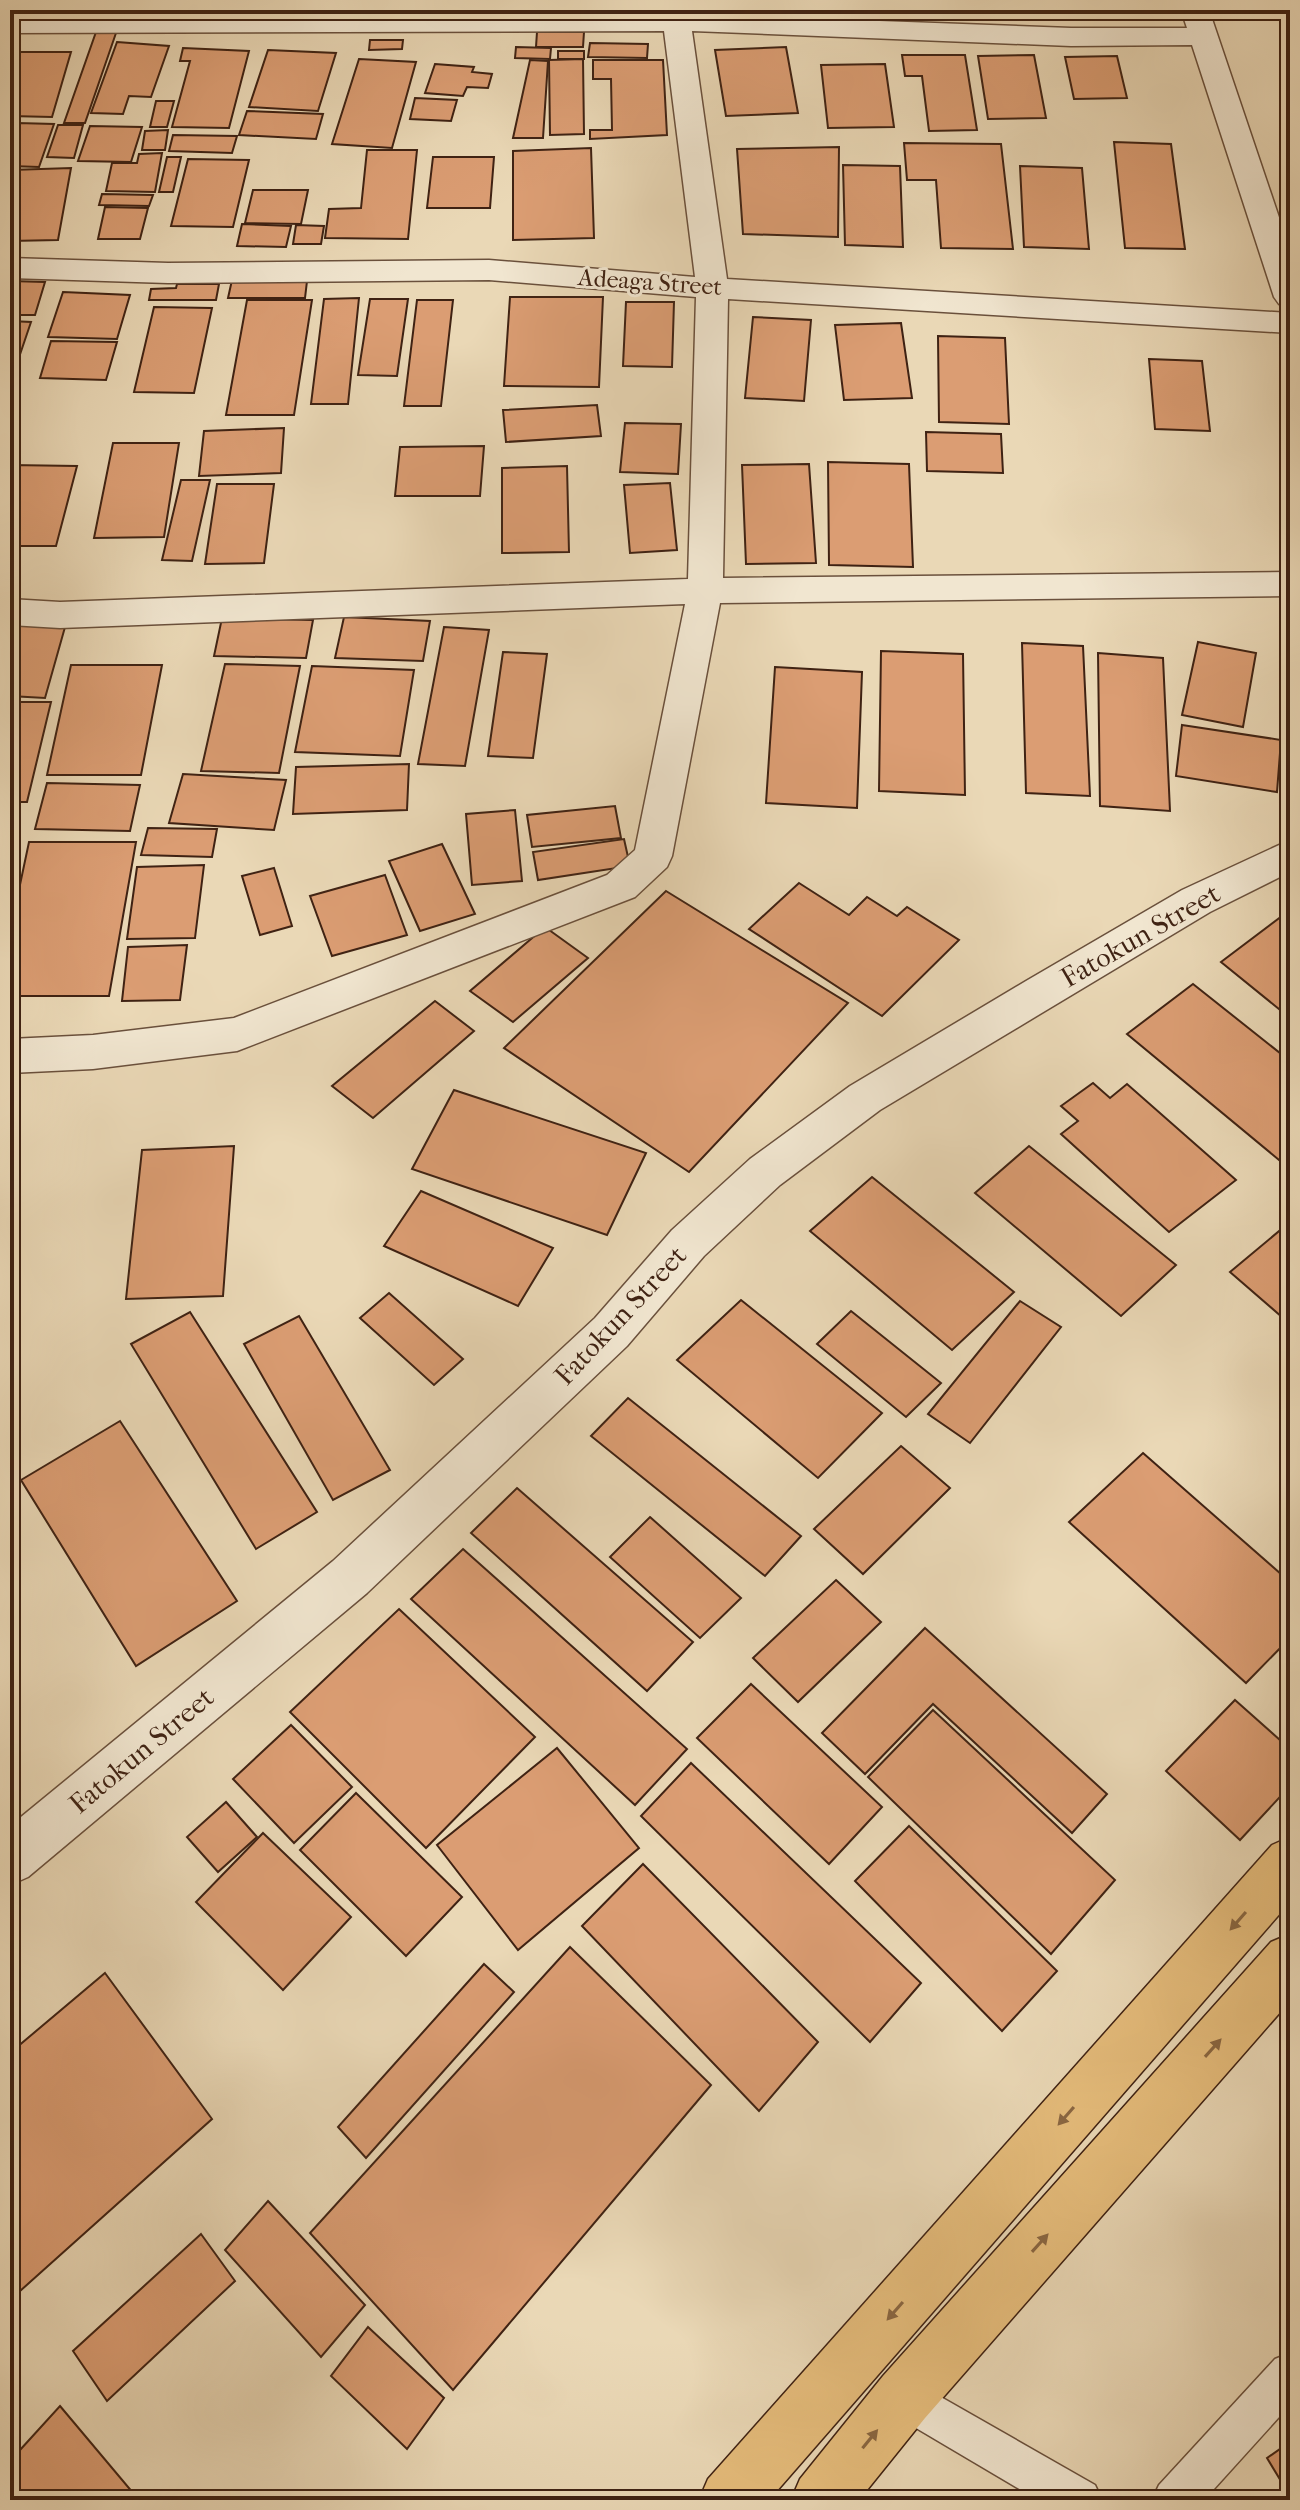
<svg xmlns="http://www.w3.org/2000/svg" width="1300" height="2510" font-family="'IM FELL French Canon',serif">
<rect width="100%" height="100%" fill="#ead8b6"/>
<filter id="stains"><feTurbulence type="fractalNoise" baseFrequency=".0025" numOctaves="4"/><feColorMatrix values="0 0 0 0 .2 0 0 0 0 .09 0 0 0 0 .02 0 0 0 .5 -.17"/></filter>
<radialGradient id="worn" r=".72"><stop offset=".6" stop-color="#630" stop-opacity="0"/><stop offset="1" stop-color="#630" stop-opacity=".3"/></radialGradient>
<!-- building -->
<g fill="#db9d73" stroke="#3f2213" stroke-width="2">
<path d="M96 32 116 33 85 123H64Z"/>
<path d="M537 32H584L583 47H536Z"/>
<path d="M370 40H403L402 49 369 50Z"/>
<path d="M117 42 169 46 151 97 129 96 123 114 91 113Z"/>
<path d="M590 43 648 44 647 58 588 57Z"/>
<path d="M516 47 551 48 550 59 515 58Z"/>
<path d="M786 47 798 113 726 116 715 50Z"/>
<path d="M183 48 249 51 229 128 172 127 190 61H180Z"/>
<path d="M268 50 336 53 318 111 249 107Z"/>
<rect x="558" y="51" width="26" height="8"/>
<path d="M18 52H71L52 117 10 116V77Z"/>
<path d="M902 55H965L977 130 929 131 922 76H905Z"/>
<path d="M1034 55 1046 118 988 119 978 56Z"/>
<path d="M1117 56 1127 98 1074 99 1065 57Z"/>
<path d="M359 59 416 62 392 148 332 144Z"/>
<path d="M583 59 584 134 550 135 549 60Z"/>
<path d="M530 60 548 61 543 138H513Z"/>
<path d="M593 60H663L667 135 590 139V130H612L611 79H593Z"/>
<path d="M435 64 474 67 472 72 492 74 488 88 467 87 463 96 425 93Z"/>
<path d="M885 64 894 127 828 128 821 65Z"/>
<path d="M415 98 457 100 451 121 410 119Z"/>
<path d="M156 101H174L167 127H150Z"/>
<path d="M247 111 323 114 316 139 239 135Z"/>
<path d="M17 123 54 124 39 167 10 166V143Z"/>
<path d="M58 125H83L74 158 47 157Z"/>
<path d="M90 126 142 127 131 162 78 161Z"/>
<path d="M168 130 165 150H142L145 131Z"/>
<path d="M173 135 237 136 232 153 169 151Z"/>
<path d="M1114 142 1171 144 1185 249 1125 248Z"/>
<path d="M904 143 1001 144 1013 249 941 248 936 180H907Z"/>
<path d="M839 147 838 237 743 234 737 149Z"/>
<path d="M591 148 594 238 513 240V151Z"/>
<path d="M367 150H417L408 239 325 238 329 209 361 208Z"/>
<path d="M162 153 155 192 106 191 112 163H137L139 154Z"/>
<path d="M167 157H181L173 192H159Z"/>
<path d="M433 157H494L490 208H427Z"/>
<path d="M188 159 249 160 233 227 171 226Z"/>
<path d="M843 165 900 166 903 247 845 245Z"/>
<path d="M1020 166 1082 168 1089 249 1024 247Z"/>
<path d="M71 168 58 240 10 241 11 170Z"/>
<path d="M253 190H308L301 224 245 223Z"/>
<path d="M102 194 153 195 149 206 99 205Z"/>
<path d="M105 207 148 208 140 239H98Z"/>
<path d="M242 224 291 226 286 247 237 246Z"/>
<path d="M296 225 324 226 321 244H293Z"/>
<path d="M232 280 307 281 305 298H228Z"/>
<path d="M10 281 45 282 35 315H10Z"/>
<path d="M177 284H219L216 300H149L151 289 176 288Z"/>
<path d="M63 292 130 295 117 339 48 337Z"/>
<path d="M510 297H603L599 387 504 386Z"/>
<path d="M359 298 348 404H311L324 299Z"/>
<path d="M370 299H408L397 376 358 375Z"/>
<path d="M247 300H312L294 415H226Z"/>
<path d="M417 300H453L441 406H404Z"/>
<path d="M626 302H674L672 367 623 366Z"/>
<path d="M154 307 212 308 194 393 134 392Z"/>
<path d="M753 317 811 320 804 401 745 398Z"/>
<path d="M10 321 31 322 10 384Z"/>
<path d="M901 323 912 398 844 400 835 325Z"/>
<path d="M938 336 1005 338 1009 424 939 422Z"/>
<path d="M51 341 117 342 106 380 40 378Z"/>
<path d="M1149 359 1202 361 1210 431 1155 429Z"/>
<path d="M597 405 601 436 506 442 503 410Z"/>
<path d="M625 423 681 424 678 474 620 472Z"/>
<path d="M284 428 281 473 199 476 204 431Z"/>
<path d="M926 432 1001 434 1003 473 927 471Z"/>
<path d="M113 443H179L164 537 94 538Z"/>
<path d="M484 446 480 496H395L400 447Z"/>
<path d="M828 462 909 464 913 567 829 565Z"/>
<path d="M809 464 816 563 746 564 742 465Z"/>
<path d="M10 465 77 466 56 546H10Z"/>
<path d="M567 466 569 552 502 553V468Z"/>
<path d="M181 480H210L192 561 162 560Z"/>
<path d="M670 483 677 550 630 553 624 485Z"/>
<path d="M217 484H274L264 563 205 564Z"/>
<path d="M344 617 430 621 423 661 335 658Z"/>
<path d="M19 618 67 620 45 698 10 696V649Z"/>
<path d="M222 618 313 620 306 658 214 656Z"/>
<path d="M444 627 489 630 465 766 418 764Z"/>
<path d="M1198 642 1256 653 1243 727 1182 715Z"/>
<path d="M1022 643 1083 646 1090 796 1026 793Z"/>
<path d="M881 651 963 654 965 795 879 791Z"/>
<path d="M503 652 547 654 533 758 488 756Z"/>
<path d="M1098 653 1163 658 1170 811 1100 806Z"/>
<path d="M225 664 300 666 279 773 201 771Z"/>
<path d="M71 665H162L141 775H47Z"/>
<path d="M312 666 414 670 400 756 295 752Z"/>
<path d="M775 667 862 672 857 808 766 803Z"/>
<path d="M10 702H51L27 802H10Z"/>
<path d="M1182 725 1281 740 1277 792 1176 776Z"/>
<path d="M409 764 407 810 293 814 296 767Z"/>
<path d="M183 774 286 780 274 830 169 823Z"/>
<path d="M47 783 140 785 130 831 35 829Z"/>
<path d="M615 806 621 838 532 847 527 815Z"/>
<path d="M515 810 522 881 472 885 466 814Z"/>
<path d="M148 828 217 829 212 857 141 855Z"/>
<path d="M624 839 630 866 538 880 533 852Z"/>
<path d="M29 842H136L109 996H10V932Z"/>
<path d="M442 844 475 914 420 931 389 861Z"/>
<path d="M204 865 195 938 127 939 137 867Z"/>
<path d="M274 868 292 926 260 935 242 876Z"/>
<path d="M385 875 407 935 332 956 310 896Z"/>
<path d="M799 883 849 915 867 897 897 916 907 907 959 940 882 1016 749 929Z"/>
<path d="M666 891 848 1003 689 1172 504 1048Z"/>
<path d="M1290 910V1018L1221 962Z"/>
<path d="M545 927 588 958 513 1022 470 991Z"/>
<path d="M187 945 180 1000 122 1001 128 947Z"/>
<path d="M1193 984 1290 1061V1169L1127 1034Z"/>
<path d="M435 1001 474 1031 373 1118 332 1086Z"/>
<path d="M1093 1083 1110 1098 1127 1084 1236 1180 1169 1232 1061 1134 1078 1121 1061 1106Z"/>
<path d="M454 1090 646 1153 607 1235 412 1169Z"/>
<path d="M234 1146 223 1296 126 1299 142 1150Z"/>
<path d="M1029 1146 1176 1265 1121 1316 975 1193Z"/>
<path d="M872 1177 1014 1292 952 1350 810 1231Z"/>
<path d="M421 1191 553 1248 518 1306 384 1246Z"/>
<path d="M1290 1222V1324L1230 1272Z"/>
<path d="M389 1293 463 1359 434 1385 360 1318Z"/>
<path d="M741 1300 882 1413 818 1478 677 1360Z"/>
<path d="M1020 1301 1061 1327 970 1443 928 1414Z"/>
<path d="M851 1311 941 1383 906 1417 817 1344Z"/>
<path d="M190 1312 317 1512 256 1549 131 1344Z"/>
<path d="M299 1316 390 1470 333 1500 244 1344Z"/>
<path d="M628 1398 801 1536 765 1576 591 1436Z"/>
<path d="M120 1421 237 1601 136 1666 21 1480Z"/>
<path d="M901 1446 950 1488 863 1574 814 1529Z"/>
<path d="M1143 1453 1290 1582V1638L1246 1683 1069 1522Z"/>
<path d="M517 1488 693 1642 647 1691 471 1533Z"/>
<path d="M650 1517 741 1598 700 1638 610 1557Z"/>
<path d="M463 1549 687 1749 635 1805 411 1599Z"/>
<path d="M836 1580 881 1622 798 1702 753 1658Z"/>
<path d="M399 1609 535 1737 426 1848 290 1712Z"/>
<path d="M925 1628 1107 1794 1072 1833 933 1704 865 1774 822 1733Z"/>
<path d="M751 1684 882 1807 829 1864 697 1738Z"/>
<path d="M1235 1700 1290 1749V1786L1240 1840 1166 1771Z"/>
<path d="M933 1710 1115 1880 1051 1954 868 1777Z"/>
<path d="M291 1725 352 1787 294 1843 233 1779Z"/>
<path d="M557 1748 639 1848 518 1950 437 1845Z"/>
<path d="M691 1763 921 1983 870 2042 641 1816Z"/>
<path d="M356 1793 462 1897 406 1956 300 1850Z"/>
<path d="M226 1802 257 1837 218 1872 187 1837Z"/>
<path d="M909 1826 1057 1971 1002 2031 855 1881Z"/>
<path d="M263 1833 351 1917 283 1990 196 1902Z"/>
<path d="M643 1864 818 2042 759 2111 582 1926Z"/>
<path d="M570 1947 711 2085 453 2390 310 2233Z"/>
<path d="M484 1964 514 1992 366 2158 338 2127Z"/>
<path d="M105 1973 212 2119 10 2300V2053Z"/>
<path d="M268 2201 365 2305 321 2357 225 2250Z"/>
<path d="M201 2234 235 2281 107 2401 73 2351Z"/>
<path d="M368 2327 444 2398 407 2449 331 2376Z"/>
<path d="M60 2406 139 2500H10V2461Z"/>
<path d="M1290 2442V2496L1267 2458Z"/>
</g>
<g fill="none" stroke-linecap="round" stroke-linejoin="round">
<!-- service casing -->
<g stroke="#6a503c" stroke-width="3">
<g id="service">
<path d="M1290 2353V2405L1204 2500H1152L1159 2485 1275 2359Z"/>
<path d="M904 2376 1095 2485 1102 2500H1038L889 2412 883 2397 889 2382Z"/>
</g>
</g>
<!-- minor casing -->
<g stroke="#6a503c" stroke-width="3">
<g id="minor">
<path d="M661 10H689L690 14 1071 28H1187L1181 10H1209L1290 250V307L1279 304 1274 297 1192 45 1071 46 692 31 727 279 1290 313V333L728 299 723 578 1290 572V596L720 603 672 856 667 867 635 897 237 1051 93 1069 10 1073V1039L93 1035 234 1018 607 875 635 850 685 604 60 628 10 625V599L60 602 688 579 696 297 489 280 168 283 10 278V258L168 263 489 260 695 277 664 31 10 33V17L661 14Z"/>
<path d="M1290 840V872L1210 912 880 1110 780 1185 704 1256 627 1346 367 1593 28 1877 10 1885V1826L333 1561 595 1318 672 1230 750 1159 850 1086 1026 981 1182 890Z"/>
</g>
</g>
<!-- primary casing -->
<g stroke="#3f2213" stroke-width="3">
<g id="primary">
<path d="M1290 1837V1902L769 2500H699L708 2479 1272 1845Z"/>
<path d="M1290 1934V2001L925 2418 859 2500H791L800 2479 883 2376 1271 1942Z"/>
</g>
</g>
<!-- service -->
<use href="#service" fill="#f1e6d0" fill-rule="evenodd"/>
<!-- minor -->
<use href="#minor" fill="#f1e6d0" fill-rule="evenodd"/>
<!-- primary -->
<use href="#primary" fill="#e5bc7b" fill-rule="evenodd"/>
</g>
<!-- one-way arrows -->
<defs><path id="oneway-solid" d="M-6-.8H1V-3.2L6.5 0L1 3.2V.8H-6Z" transform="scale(2)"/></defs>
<g fill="#8a6742">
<use href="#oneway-solid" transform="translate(1238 1921) rotate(131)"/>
<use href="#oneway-solid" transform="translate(1213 2048) rotate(-48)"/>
<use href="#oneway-solid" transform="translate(1066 2116) rotate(131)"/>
<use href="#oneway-solid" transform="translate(1040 2243) rotate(-48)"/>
<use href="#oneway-solid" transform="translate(895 2311) rotate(131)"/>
<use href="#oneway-solid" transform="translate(870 2439) rotate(-51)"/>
</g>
<g text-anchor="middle" stroke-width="6" stroke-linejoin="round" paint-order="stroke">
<!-- far-street labels -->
<g font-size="24" fill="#3f2213" stroke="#f1e6d0">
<text transform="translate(650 282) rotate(4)" y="8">Adeaga Street</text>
</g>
<!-- street labels -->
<g font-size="28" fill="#3f2213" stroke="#f1e6d0">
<text transform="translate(1140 935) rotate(-30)" y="10">Fatokun Street</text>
<text transform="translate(620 1315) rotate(-47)" y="10">Fatokun Street</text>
<text transform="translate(141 1750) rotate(-40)" y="10">Fatokun Street</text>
</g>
</g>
<!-- margin -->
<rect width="1300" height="2510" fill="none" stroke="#ead8b6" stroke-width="40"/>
<rect x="12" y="12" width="1276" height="2486" fill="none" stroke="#3f2213" stroke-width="4"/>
<rect x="20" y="20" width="1260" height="2470" fill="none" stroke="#3f2213" stroke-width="2"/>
<rect width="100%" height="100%" filter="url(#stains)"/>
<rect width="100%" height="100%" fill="url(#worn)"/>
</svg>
